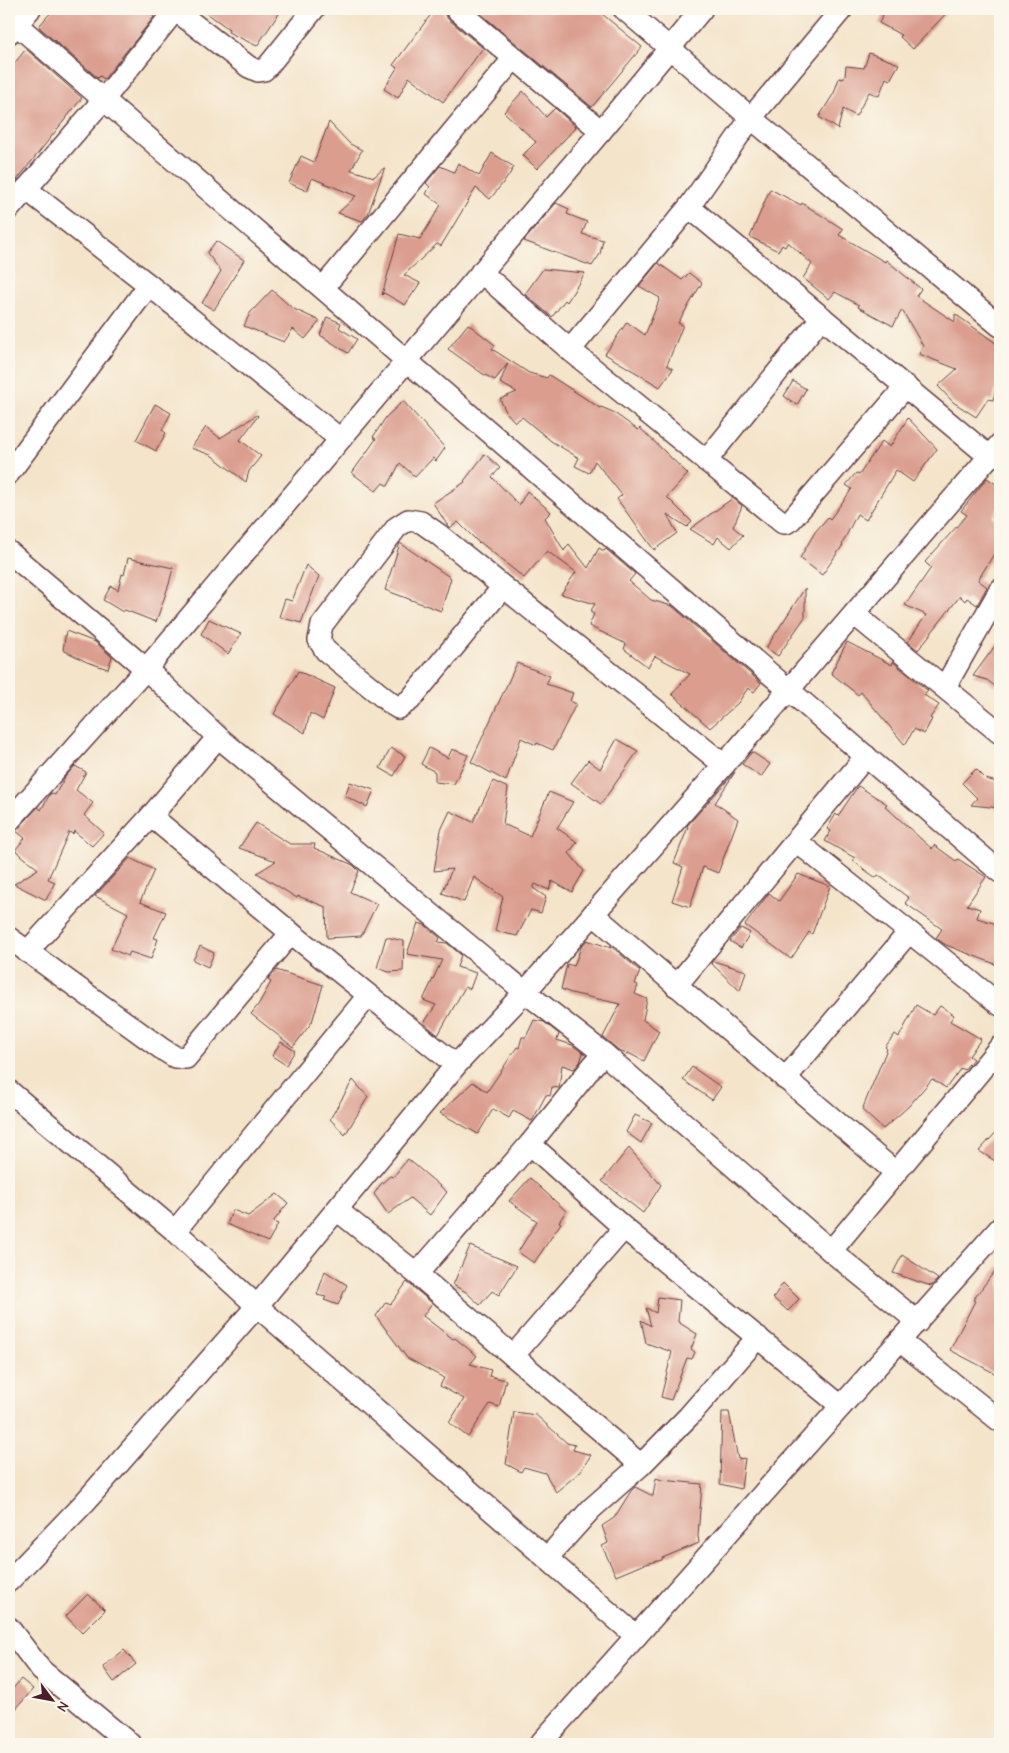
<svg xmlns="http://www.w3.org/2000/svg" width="1009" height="1753" font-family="'Comic Neue',sans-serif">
<rect width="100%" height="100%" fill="#fbf7ec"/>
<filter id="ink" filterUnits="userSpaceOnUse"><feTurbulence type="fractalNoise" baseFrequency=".02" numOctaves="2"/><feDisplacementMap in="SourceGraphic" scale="10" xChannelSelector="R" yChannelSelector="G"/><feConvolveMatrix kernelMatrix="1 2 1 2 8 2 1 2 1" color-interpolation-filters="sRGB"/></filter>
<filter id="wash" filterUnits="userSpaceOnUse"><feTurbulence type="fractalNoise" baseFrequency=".0096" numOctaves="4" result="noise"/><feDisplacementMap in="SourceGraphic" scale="20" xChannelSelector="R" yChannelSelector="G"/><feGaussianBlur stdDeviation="1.12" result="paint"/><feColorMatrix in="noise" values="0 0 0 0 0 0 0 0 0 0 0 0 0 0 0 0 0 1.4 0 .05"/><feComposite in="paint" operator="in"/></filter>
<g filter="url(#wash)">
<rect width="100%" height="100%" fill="#f4e4ca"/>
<g id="blocks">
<!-- building -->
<g fill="#da9d8e">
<path d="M54 9H144L154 17 104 79 100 76 98 78 41 29 39 26Z"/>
<path d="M201 9H282L257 46 228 32 229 29Z"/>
<path d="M435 9H444V14L448 19 483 48 443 102 409 77 398 98 384 89 397 68 393 65Z"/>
<path d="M475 9H596L642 47 592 107Z"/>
<path d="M886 9H950L913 49 900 37 901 35 879 23Z"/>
<path d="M26 49 82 98 9 190V70Z"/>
<path d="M869 53 899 64 890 80 886 78 879 96 869 92 856 116 843 109 838 129 819 117 834 93 839 78 843 79 845 76 846 66 864 68Z"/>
<path d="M523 91 546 117 555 108 576 127 537 169 523 155 536 142 504 112Z"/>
<path d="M329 122 350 144 362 150 351 170 374 177 385 167 368 214 362 221 338 213 356 196 312 178 307 191 289 183 301 156 314 162Z"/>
<path d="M492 153 514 167 507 178 490 199 476 188 441 246 437 244 404 275 420 283 405 305 384 293 382 295 399 234 420 239 441 205 426 194 430 187 426 183 440 166 454 172 458 163 479 176Z"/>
<path d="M770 189 801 205 802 203 843 229 839 235 885 262 886 260 921 289 916 296 955 322V314L1000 346V387L997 385 993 400 988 399 976 417 953 402 938 386 957 369 919 354 923 346 902 310 893 326 858 307 859 305 835 292 829 299 803 278 812 264 788 242 785 247 782 245 778 251 750 237Z"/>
<path d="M556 203 569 209 567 214 587 222 582 234 603 240 600 254 592 266 524 241Z"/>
<path d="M216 241 244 260 214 310 202 303 221 271 207 253Z"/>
<path d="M658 263 682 280 689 273 702 283 678 323 683 325 667 365 673 369 660 387 605 354 627 322 645 335 660 298 639 286Z"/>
<path d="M543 269 585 273 567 302 565 300 552 317 525 294Z"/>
<path d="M272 290 292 308 320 321 305 339 293 329 284 342 244 326 250 313Z"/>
<path d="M327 317 341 323 339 328 357 339 348 353 320 335Z"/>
<path d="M468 324 495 345 492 349 529 373 547 378 549 375 600 408 601 407 613 412 638 430 640 428 688 474 667 497 692 522 687 527 667 514 677 533 654 550 617 499 622 495 595 461 589 473 575 466 579 458 551 441 522 417 515 422 506 412 500 399 517 392 500 383 508 363 495 380 483 374 448 349Z"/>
<path d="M793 381 806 389 797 405 784 396Z"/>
<path d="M403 401 445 448 436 461 433 458 415 477 400 463 388 486 383 483 376 491 352 473 376 439 373 437 386 417Z"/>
<path d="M155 404 171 413 162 430 166 433 156 451 136 440Z"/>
<path d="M257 415 258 416 240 440 261 456 249 471 246 482 211 455 191 448 206 427 220 438Z"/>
<path d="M908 418 937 449 913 482 896 470 866 520 857 514 842 544 843 545 822 575 800 558 815 532 828 517 830 519 852 489 846 485 856 473 859 475 882 441 890 447Z"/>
<path d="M485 454 500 468 492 477 519 505 527 491 551 512 545 518 564 551 569 544 588 568 599 548 604 551 606 549 635 574 629 581 651 600 672 606 761 683 754 692 748 688 738 703 710 728 672 694 690 674 655 656 648 667 624 649 626 644 589 626 594 614 590 612 595 604 561 594 576 572 547 551 524 578 480 542 479 543 458 522 450 528 448 526 433 503 465 482 464 481Z"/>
<path d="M987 478 1000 487V505L992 517 1000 522V544L978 580 987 587 977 605 967 598 965 601 960 596 918 650 908 642 926 615 905 605 931 568 925 562 967 515 961 511Z"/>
<path d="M733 498 742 506 733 527 743 535 731 548 718 537 714 544 690 529Z"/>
<path d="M400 543 451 578 441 611 385 590Z"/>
<path d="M128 558 173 568 169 584 156 622 125 610 123 612 103 600 111 586 118 590 122 574 124 575Z"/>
<path d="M306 565 319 576 301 623 279 617 285 599 292 601Z"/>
<path d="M805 588V617L778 656 766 648Z"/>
<path d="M209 619 241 634 228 654 201 634Z"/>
<path d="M66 631 95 642 112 657 108 669 87 662 63 650Z"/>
<path d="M1000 639V663L996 687 987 680 973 676Z"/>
<path d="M847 642 892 665 893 662 928 691 924 695 939 705 930 718 932 719 924 734 914 729 905 745 861 692 858 695 831 673Z"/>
<path d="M517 663 550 676 546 684 573 693 570 701 576 704 553 750 537 743 536 745 521 738 506 781 471 762Z"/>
<path d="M298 671 335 688 323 720 310 713 305 733 274 714Z"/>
<path d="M617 739 638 751 601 804 571 783 588 760 600 769Z"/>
<path d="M391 748 405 756 394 776 380 768Z"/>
<path d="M429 748 448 758 452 749 468 755 454 784 435 782V772L421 764Z"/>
<path d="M752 752 770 764 761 777 742 764Z"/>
<path d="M75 766 86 772 76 790 93 803 84 815 104 833 92 846 74 831 73 834 69 832 48 879 55 882 46 900 14 884 38 869 15 850 25 838 16 831 38 807 41 810 50 794 51 793 55 795 65 777Z"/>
<path d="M976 769 986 779 1000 783V808L971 805 977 798 962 783Z"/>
<path d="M735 772 715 803 738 819 718 873 703 867 690 907 672 901 683 867 674 863 688 827 687 826Z"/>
<path d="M493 781 508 788 503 824 530 836 549 792 573 802 557 828 577 842 569 853 584 871 572 892 552 881 549 890 535 884 533 888 546 897 541 913 531 910 517 936 495 931 503 897 474 877 464 902 442 893 452 869 434 871 441 830 450 811 473 822Z"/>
<path d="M350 782 374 790 367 807 345 796Z"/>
<path d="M858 786 887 804 885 806 932 849 934 845 956 861 958 859 986 877 967 905 980 909 977 918 1000 925V966L946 945 936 938 942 929 905 903 909 898 878 875 876 878 853 861 855 858 825 841 831 831 827 829 836 814 838 816Z"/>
<path d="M256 823 290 844H315L314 848 353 865 359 871 350 892 377 904 361 936 327 938 326 907 298 896 297 898 257 873 276 861 239 848Z"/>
<path d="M130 858 154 870 140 902 166 912 154 938 158 939 151 959 130 952 128 956 111 949 128 913 95 896Z"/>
<path d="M798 874 830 886 812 934 809 932 791 959 745 925 769 893 779 901Z"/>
<path d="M418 923 425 925 440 938 438 942 447 943 461 955 457 967 476 973 470 989 465 987 438 1035 424 1023 436 1005 423 1000 442 960 407 954Z"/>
<path d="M741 928 750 933 741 948 730 941Z"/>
<path d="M386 937 404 941 403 971 389 972 377 968Z"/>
<path d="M587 940 611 948V946L640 971 635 984 638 985 635 994 647 999 643 1020 659 1031 644 1061 628 1053 627 1054 621 1052 603 1037 620 1004 571 993 561 989 567 964 574 966 581 947Z"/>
<path d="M200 946 214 953 208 967 193 960Z"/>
<path d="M713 961 746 971 740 991 711 963Z"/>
<path d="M276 970 323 985 312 1022 293 1047 251 1014 258 1005 271 982 268 980Z"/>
<path d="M916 1005 933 1015 940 1006 954 1015 950 1021 981 1039 969 1056 973 1059 964 1070 961 1068 946 1088 932 1079 909 1106 883 1129 862 1110 887 1049 885 1047 895 1034 899 1037Z"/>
<path d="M534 1020 544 1022 559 1034 557 1040 572 1045 583 1053 580 1062 574 1069 562 1065 559 1088 552 1087 550 1096 546 1095 532 1121 513 1111 509 1118 493 1109 478 1134 440 1113 473 1082 487 1092 517 1047 519 1048 522 1037H526Z"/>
<path d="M281 1042 295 1051 286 1065 272 1056Z"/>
<path d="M692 1067 721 1087 712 1100 683 1080Z"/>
<path d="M353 1080 368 1097 345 1135 330 1119Z"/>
<path d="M635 1115 652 1123 641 1143 626 1132Z"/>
<path d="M1000 1128V1164L979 1151Z"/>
<path d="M629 1148 661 1185 643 1213 602 1181Z"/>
<path d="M408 1159 447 1192 430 1215 410 1198 388 1214 374 1194 380 1185 390 1176 393 1177Z"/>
<path d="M530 1178 566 1211 559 1222 561 1223 534 1263 518 1252 537 1221 509 1201Z"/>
<path d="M277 1194 288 1203 273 1222 278 1224 268 1242 227 1224 233 1210 248 1216Z"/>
<path d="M470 1246 517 1266 499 1295 492 1291 480 1305 466 1292 453 1285Z"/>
<path d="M902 1255 938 1279 931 1286 893 1273Z"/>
<path d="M1000 1264V1376L950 1350 975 1301 973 1300Z"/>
<path d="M325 1271 347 1285 338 1305 324 1300 326 1297 317 1295Z"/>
<path d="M407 1282 432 1303 423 1316 453 1339 455 1338 477 1356 470 1364 491 1370 489 1376 506 1380 499 1407 490 1404 468 1437 449 1423 464 1399 440 1386 444 1378 407 1358 376 1316 386 1302 391 1304Z"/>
<path d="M783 1283 799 1299 788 1311 773 1298Z"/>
<path d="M658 1297 680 1300 678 1322 697 1334 691 1349 695 1352 692 1359 687 1358 671 1400 661 1397 672 1352 646 1343 641 1320 651 1326 646 1308 656 1313Z"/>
<path d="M514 1412 536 1415 567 1443 575 1445 573 1450 591 1455 580 1472 556 1492 545 1473 524 1467 521 1472 506 1464Z"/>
<path d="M722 1412H729L738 1459 745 1458 741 1489 720 1484Z"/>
<path d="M656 1478 662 1480 702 1484 698 1536 699 1543 662 1558V1560L642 1565 616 1576 602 1546 608 1543 602 1526 614 1518 631 1491 635 1487 653 1496Z"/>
<path d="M88 1594 105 1610 82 1633 66 1616Z"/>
<path d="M124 1650 136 1664 114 1682 103 1667Z"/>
<path d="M21 1679 33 1689 9 1717V1693Z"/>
</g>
</g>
</g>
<g filter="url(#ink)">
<use href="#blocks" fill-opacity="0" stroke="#643d43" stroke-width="1"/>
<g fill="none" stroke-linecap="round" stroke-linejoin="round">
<!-- minor casing -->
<g stroke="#643d43" stroke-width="24">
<g id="minor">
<path d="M174 9 249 67 258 71 264 70 268 66 314 9"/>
<path d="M456 9 601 131"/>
<path d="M624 9 751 118 1000 326"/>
<path d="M9 18 1000 872"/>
<path d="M9 33 30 9"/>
<path d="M26 189 149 285 340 439"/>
<path d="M689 207 990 457"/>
<path d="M9 209 104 99 176 9"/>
<path d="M481 272 570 350 783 523H786L791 520 906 386"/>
<path d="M323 288 514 58"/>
<path d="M570 350 689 207 751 118 842 9"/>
<path d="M706 461 822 317"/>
<path d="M9 473 149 285"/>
<path d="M9 552 146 669 218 737 525 992 603 1053 831 1251 918 1322"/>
<path d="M503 587 410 700 398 708 393 705 326 651 319 640 322 625 397 527 408 520 421 522 438 534 724 765"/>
<path d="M854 614 1000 733"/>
<path d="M945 687 1000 590"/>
<path d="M151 816 291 933 456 1065"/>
<path d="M9 821 146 669 601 131 702 9"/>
<path d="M796 841 1000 1005"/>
<path d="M593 914 895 1172"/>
<path d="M9 938 162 1049 175 1057 186 1058 291 933"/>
<path d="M27 952 151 816 218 737"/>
<path d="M676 986 866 756"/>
<path d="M785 1079 909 932"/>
<path d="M9 1091 175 1231 257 1306 636 1636"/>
<path d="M530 1144 624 1228 841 1406"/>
<path d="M337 1210 417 1274 641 1465"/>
<path d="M175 1231 368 996"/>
<path d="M831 1251 1000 1047"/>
<path d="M417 1274 530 1144 603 1053"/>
<path d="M900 1341 1000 1421"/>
<path d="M513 1356 624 1228"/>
<path d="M547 1558 591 1509 641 1465 689 1416 758 1337"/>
<path d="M9 1581 85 1502 257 1306 456 1065 525 992 724 765 1000 444"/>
<path d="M9 1628 41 1670 130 1744"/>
<path d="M540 1744 1000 1228"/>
</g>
</g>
<!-- minor -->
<use href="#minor" stroke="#fff" stroke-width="21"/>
</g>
</g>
<!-- margin -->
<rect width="1009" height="1753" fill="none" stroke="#fbf7ec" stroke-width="30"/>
<!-- north arrow -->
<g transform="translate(52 1700) rotate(122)" stroke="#fbf7ec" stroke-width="4" paint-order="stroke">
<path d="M0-4L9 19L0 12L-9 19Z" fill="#4a1f2b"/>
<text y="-8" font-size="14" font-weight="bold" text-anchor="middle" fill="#4a1f2b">N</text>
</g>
</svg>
